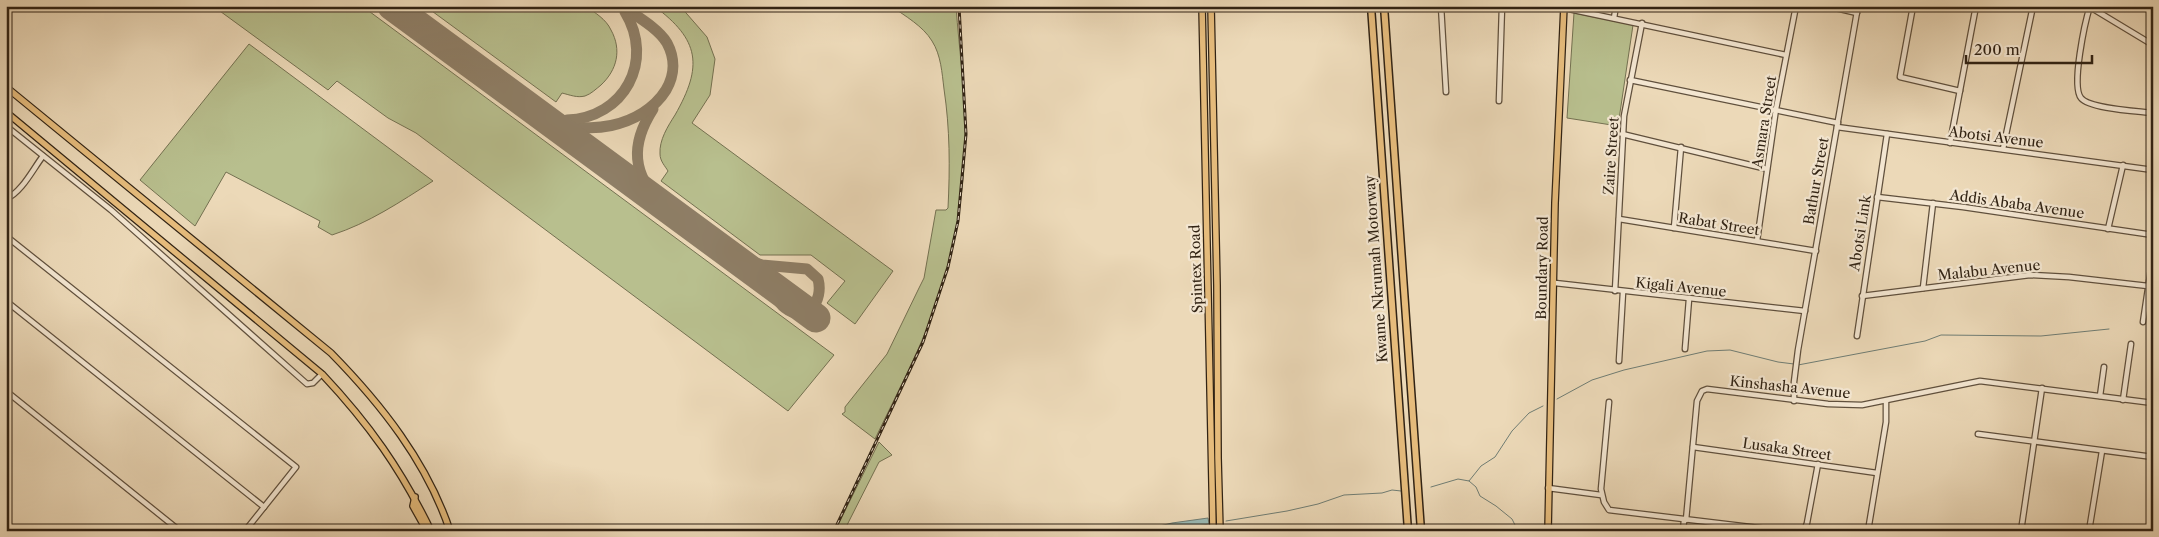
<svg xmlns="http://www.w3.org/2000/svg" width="2159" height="537" font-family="'Libre Caslon Text',serif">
<rect width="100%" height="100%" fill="#ecd9b8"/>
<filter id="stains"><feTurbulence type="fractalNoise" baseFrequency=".004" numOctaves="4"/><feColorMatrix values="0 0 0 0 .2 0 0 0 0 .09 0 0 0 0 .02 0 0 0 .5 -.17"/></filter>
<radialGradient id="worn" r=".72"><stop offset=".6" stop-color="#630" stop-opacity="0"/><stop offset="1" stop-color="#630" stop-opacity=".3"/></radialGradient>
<!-- green -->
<g fill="#b8bf8e" stroke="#747151">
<path d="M213 6H362L834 355 788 411 416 133 388 118 337 81 328 90Z"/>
<path d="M425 6H586C595 13 606 19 611 30 622 50 617 70 601 85 596 89 591 94 585 96 577 98 570 95 562 93L556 102Z"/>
<path d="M654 6H680L707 37 715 59 710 95 692 123 893 271 855 324 827 303 845 281 811 255H760L661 181 668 171C665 166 660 161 660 154 659 140 668 126 675 115 703 66 700 40 654 6Z"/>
<path d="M891 6H956C959 50 966 95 965 139 965 189 955 246 940 293 924 343 898 391 875 439L842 414 845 412V407L887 354 919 288 924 278 936 210H946L948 208C950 168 950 129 944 89 942 73 941 55 932 41 923 26 905 16 891 6Z"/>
<path d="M1574 13 1633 25 1618 126 1567 118Z"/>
<path d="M249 44 433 181C400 202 369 223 332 235L318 227 320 221 226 172 195 226 140 180Z"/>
<path d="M879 442 892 455 879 462 844 531H835Z"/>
</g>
<!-- water -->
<path fill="#99b9b4" stroke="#6f7d74" d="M1208 518 1209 524 1167 531H1139L1172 523Z"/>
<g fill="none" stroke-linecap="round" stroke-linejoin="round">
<!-- stream -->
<g stroke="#6f7d74" stroke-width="1">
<path d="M1798 365 1925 341 1941 335 2041 336 2109 329"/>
<path d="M1557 399 1592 380 1624 370 1707 351 1730 350 1778 362 1794 364"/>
<path d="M1469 481 1476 487 1480 496 1496 506 1512 519 1518 531"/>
<path d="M1431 487 1458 479 1469 481 1481 466 1495 457 1512 431 1529 413 1543 406"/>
<path d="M1226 521 1287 511 1318 504 1344 495 1382 493 1392 490 1401 491"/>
</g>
<!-- taxiway -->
<g stroke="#8e7e66" stroke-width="11">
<path d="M530 108 551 117"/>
<path d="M653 109C630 145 632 174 662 205"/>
<path d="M546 116C583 139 643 127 666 90 675 75 675 58 667 43 658 28 636 16 622 6"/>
<path d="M567 120C624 118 655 61 625 12"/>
<path d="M731 255 762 265 807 269 818 279C824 301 807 325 785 308 776 301 772 288 764 279"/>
</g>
<!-- runway -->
<path stroke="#8e7e66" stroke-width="29" d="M392 6 816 318"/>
<!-- minor casing -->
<g stroke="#60503d" stroke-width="7">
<g id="minor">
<path d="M1441 6 1446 92"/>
<path d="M1827 6 1857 13"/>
<path d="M1913 6 1900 77 1960 91"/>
<path d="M2090 6C2085 22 2071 86 2081 98 2090 109 2138 111 2153 113"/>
<path d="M2090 7 2153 45"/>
<path d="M1564 8 1786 55"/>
<path d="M1614 18 1616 6"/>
<path d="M1630 80 1838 123"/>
<path d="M1499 101 1502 6"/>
<path d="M6 126 111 210 307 384 313 383 322 374"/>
<path d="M1837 127 2153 170"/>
<path d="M1622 134 1767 169"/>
<path d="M1950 143 1976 6"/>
<path d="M2003 149 2033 6"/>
<path d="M1877 197 1963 207 2153 235"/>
<path d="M6 199C22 192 33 169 43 156"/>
<path d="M1619 219 1816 251"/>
<path d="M1674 228 1681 147"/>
<path d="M2108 229 2123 165"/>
<path d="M6 236 296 467 245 531"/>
<path d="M1757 241 1776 109 1796 6"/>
<path d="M1555 283 1805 311"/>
<path d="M1923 288 1933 203"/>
<path d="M1615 291 1624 116 1642 23"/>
<path d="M1862 296 2030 275 2069 277 2148 286"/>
<path d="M6 301 264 507"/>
<path d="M2143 322 2153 255"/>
<path d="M1857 336 1887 134"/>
<path d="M1685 349 1689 299"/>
<path d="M1619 361 1623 292"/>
<path d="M6 391 180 531"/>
<path d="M2100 396 2104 367"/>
<path d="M2123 400 2131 344"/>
<path d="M1794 401V382L1798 350 1858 6"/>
<path d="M1609 402 1601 489 1604 502 1609 510 1783 531"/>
<path d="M1978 434 2153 457"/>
<path d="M1693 447 1877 473"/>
<path d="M1548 488 1601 495"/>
<path d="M1686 520 1697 401 1702 391 1707 389 1828 404 1862 405 1980 381 2153 403"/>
<path d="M1683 531 1684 520"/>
<path d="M1804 531 1807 523 1818 464"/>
<path d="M1868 531 1886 422V401"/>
<path d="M2021 531 2042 388"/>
<path d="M2089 531 2102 451"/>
</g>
</g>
<!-- major casing -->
<g stroke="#312314" stroke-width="8">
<g id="major">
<path d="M1202 6 1213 531"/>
<path d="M1211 6 1217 285 1218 458 1220 531"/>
<path d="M6 87 331 353C381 404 427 462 450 531"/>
<path d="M6 112 322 374C369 424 401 469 431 531"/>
<path d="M415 497 413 506 427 531"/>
<path d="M1548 531 1555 203 1564 6"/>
</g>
</g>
<!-- highway casing -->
<g stroke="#312314" stroke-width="9">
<g id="highway">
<path d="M1371 6 1408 531"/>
<path d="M1384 6 1421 531"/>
</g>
</g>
<!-- minor -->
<use href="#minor" stroke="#f3e6d1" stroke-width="4.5"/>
<!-- major -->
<use href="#major" stroke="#e6bc7c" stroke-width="5.5"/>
<!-- highway -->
<use href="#highway" stroke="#e6bc7c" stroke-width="6"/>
<!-- rail casing -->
<g stroke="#312314" stroke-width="3">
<path id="rail" d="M834 531 923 342 948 267 958 221 966 134 959 6"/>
</g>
<!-- rail -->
<use href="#rail" stroke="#f3e6d1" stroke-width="1" stroke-dasharray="4" stroke-linecap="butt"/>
</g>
<g text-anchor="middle" stroke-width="4.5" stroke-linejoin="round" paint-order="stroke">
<!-- street labels -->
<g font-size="14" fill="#312314" stroke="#f3e6d1">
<text transform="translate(1764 122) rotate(-81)" y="5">Asmara Street</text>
<text transform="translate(1996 137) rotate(7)" y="5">Abotsi Avenue</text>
<text transform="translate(1611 156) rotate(-86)" y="5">Zaire Street</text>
<text transform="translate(1816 181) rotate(-80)" y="5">Bathur Street</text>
<text transform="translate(2017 204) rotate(8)" y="5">Addis Ababa Avenue</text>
<text transform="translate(1719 224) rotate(9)" y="5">Rabat Street</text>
<text transform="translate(1860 233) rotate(-81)" y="5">Abotsi Link</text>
<text transform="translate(1542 268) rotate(-89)" y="5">Boundary Road</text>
<text transform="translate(1196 269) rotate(-92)" y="5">Spintex Road</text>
<text transform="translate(1376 269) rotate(-94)" y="5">Kwame Nkrumah Motorway</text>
<text transform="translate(1989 270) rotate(-6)" y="5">Malabu Avenue</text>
<text transform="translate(1681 287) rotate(6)" y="5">Kigali Avenue</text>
<text transform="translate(1790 387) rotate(6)" y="5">Kinshasha Avenue</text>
<text transform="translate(1787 449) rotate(8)" y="5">Lusaka Street</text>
</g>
</g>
<!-- margin -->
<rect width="2159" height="537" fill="none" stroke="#ecd9b8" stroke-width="25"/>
<rect x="8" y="8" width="2144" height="522" fill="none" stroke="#312314" stroke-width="2.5"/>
<rect x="12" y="12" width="2134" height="512" fill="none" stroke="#312314"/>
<!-- scale -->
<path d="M1966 55v8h126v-8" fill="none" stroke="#312314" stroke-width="2.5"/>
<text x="1974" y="55" font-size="15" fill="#312314" stroke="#f3e6d1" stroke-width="4" paint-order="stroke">200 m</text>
<rect width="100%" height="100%" filter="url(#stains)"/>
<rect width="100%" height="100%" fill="url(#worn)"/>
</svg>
